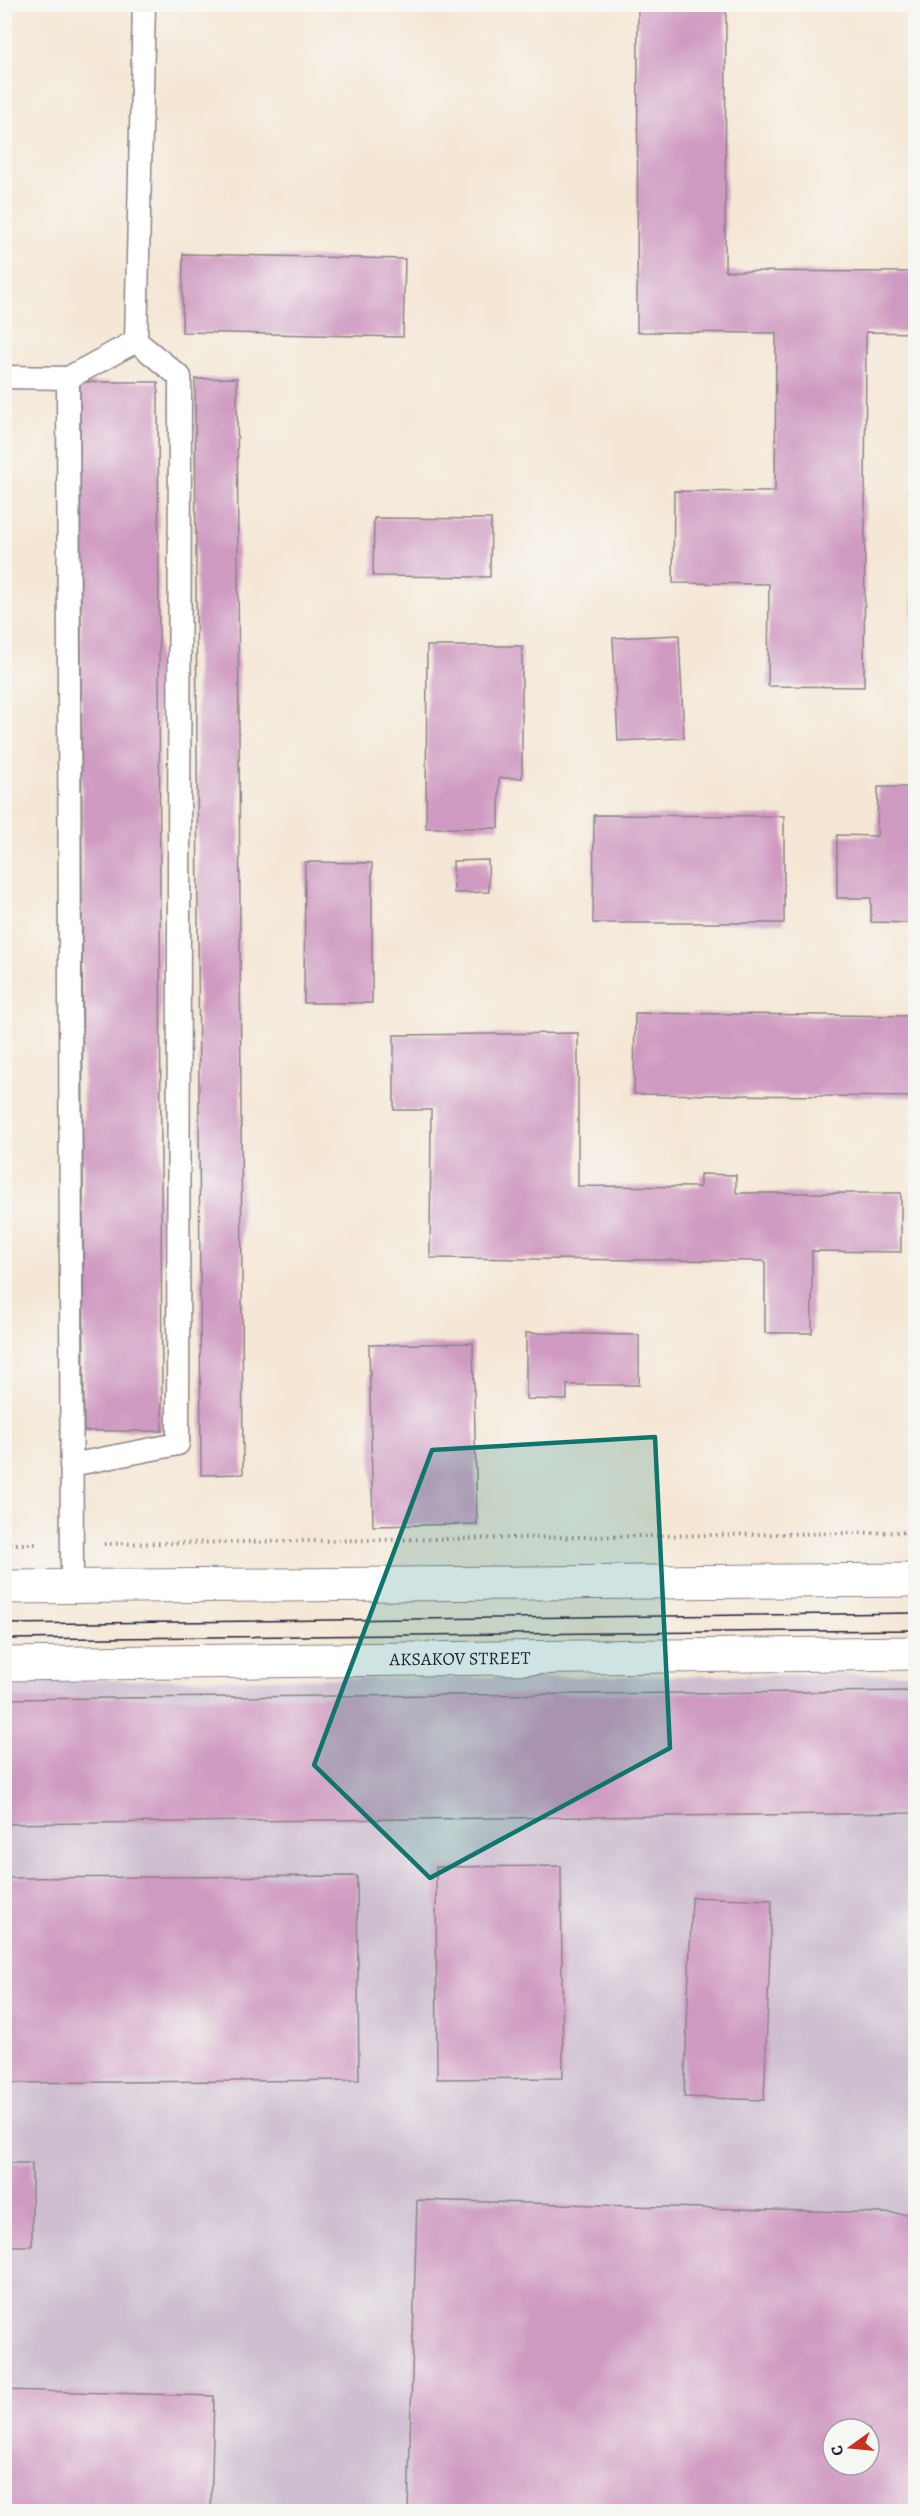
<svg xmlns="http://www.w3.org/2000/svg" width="920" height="2516" font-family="Alegreya,serif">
<rect width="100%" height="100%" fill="#f6f6f2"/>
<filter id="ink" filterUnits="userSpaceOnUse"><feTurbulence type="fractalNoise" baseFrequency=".0167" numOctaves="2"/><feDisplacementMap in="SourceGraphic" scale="12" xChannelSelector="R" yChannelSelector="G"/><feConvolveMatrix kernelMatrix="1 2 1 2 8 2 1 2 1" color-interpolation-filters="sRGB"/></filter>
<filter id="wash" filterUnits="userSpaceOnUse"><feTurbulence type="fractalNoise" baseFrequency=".008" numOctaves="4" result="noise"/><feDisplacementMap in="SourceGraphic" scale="24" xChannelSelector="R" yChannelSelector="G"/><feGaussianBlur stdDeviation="1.35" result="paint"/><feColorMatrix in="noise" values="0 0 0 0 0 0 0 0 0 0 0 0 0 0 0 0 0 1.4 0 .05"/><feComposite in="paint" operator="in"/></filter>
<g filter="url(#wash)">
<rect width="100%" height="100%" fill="#f5e7d5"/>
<!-- industrial -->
<path fill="#cebed0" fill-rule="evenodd" d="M915 1674V2511H5L4 1681ZM833 2429H869V2465H833Z"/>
<g id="blocks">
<!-- building -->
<g fill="#cf9ac1" fill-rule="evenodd">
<path d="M638 4H726L725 271 916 272V333L866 332 864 687 768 686 769 584 673 583 674 491 775 492 776 333 637 332Z"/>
<path d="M183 254 405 259 403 337 182 332Z"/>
<path d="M237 378 243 1474 201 1475 195 379Z"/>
<path d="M80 382H158L162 1431H84Z"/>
<path d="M912 490H916V675H913Z"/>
<path d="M374 518 491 519 490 577 373 576Z"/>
<path d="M679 635 684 738 618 741 613 638Z"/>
<path d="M427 646H522V778H499V828H426Z"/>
<path d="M878 787H916V923L871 922V898H837V835L877 836Z"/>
<path d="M594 815 784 816V923H593Z"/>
<path d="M488 860 489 892 454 893 453 861Z"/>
<path d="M305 862 372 863V1003H304Z"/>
<path d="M635 1013 916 1016V1097L634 1094Z"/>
<path d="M578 1033V1186L700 1187V1174L736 1175V1193H901V1252L812 1251V1333H765V1261L430 1258 431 1110H394V1035Z"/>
<path d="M913 1286H916V1391H912Z"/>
<path d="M526 1333 639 1335V1385H567V1400L526 1399Z"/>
<path d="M473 1343 477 1524 373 1526 369 1345Z"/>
<path d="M916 1691V1813L4 1824V1699Z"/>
<path d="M561 1866 563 2078 437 2079 436 1867Z"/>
<path d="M357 1876 359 2080 4 2083V1878Z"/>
<path d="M692 1897 772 1900 764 2100 684 2097Z"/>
<rect x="4" y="2163" width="28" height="83"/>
<path d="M417 2200 916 2214V2512H408ZM833 2429H869V2465H833Z"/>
<path d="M4 2390 214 2396 211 2512H4Z"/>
</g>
</g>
</g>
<g filter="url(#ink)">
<use href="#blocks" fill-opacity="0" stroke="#8c8488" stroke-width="1.5"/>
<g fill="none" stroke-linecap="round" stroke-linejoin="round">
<!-- service casing -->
<g stroke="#8c8488" stroke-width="25">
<g id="service">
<path d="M4 377 68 378 72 1587"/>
<path d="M68 378 136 341"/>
<path d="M71 1465 178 1444 180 377 136 341 144 4"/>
</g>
</g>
<!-- tertiary casing -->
<g stroke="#8c8488" stroke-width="35">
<g id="tertiary">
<path d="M4 1587 916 1580"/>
<path id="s1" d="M4 1664 916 1653"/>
</g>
</g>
<!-- path -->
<g stroke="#8c8488" stroke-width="4" stroke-dasharray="1.5 4.5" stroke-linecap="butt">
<path d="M4 1544H40"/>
<path d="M104 1544 916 1532"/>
</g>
<!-- service -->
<use href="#service" stroke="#fff" stroke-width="22"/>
<!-- tertiary -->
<use href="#tertiary" stroke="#fff" stroke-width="33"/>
<!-- tram -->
<g stroke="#22223b" stroke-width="1.5">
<path d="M4 1624 916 1613"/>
<path d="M4 1639 916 1630"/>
</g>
</g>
</g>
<!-- marked area -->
<path fill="#0f766e" fill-opacity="0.2" stroke="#0f766e" stroke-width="4.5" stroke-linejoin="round" d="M655 1437 670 1748 430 1878 314 1765 432 1450Z"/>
<g text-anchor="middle" stroke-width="4.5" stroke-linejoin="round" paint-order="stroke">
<!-- street labels -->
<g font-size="18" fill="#22223b" stroke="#f6f6f2">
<text dy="6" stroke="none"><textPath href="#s1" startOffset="456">AKSAKOV STREET</textPath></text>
</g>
</g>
<!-- margin -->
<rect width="920" height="2516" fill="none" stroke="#f6f6f2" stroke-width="24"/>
<!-- north arrow -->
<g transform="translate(851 2447) rotate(255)"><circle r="28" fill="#f6f6f2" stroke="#a1a1a9" stroke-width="1.5"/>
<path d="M0-4.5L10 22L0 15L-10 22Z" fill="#c8321e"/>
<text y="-9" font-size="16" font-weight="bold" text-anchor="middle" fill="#22223b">С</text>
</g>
</svg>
